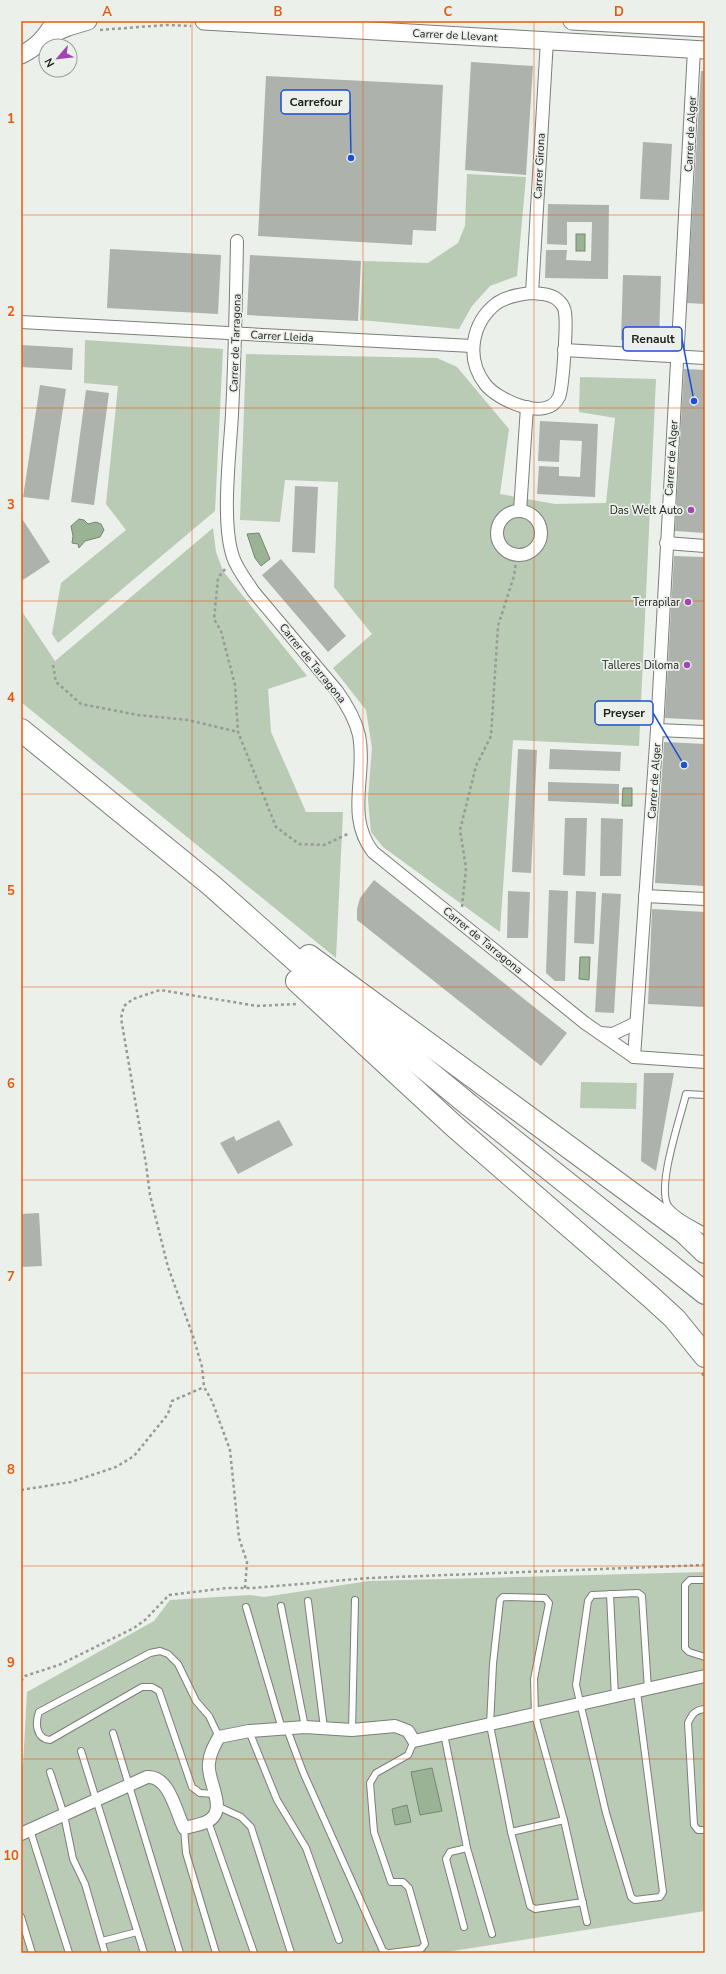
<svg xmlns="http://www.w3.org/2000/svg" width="726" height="1974" font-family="'Nunito Sans',sans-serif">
<rect width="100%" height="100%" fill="#ebf0ea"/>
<!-- green -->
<g fill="#b9cab5">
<path d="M467 174 526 177 517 276 490 286 472 306 459 329 360 320 363 261 428 263 458 243 465 226Z"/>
<path d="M85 340 223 349 215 511 58 643 52 634 61 583 126 530 106 504 118 386 84 383Z"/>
<path d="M246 354 437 358 457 367 509 429 500 494 555 504 606 503 615 418 579 412 580 377 656 379 639 746 513 740 500 932 383 847 371 832 368 799 372 748 366 710 333 668 372 634 334 587 338 482 285 480 280 522 240 520Z"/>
<path d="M213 528 216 552 223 571 307 676 268 689 271 732 306 812H343L336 958 21 702V610L55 661Z"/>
<path d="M581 1082 637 1083 636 1109 580 1108Z"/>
<path d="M705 1572V1911L440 1953H23L21 1948V1768L23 1765 27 1692 154 1621 170 1600 250 1595 264 1597 369 1581Z"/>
</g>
<!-- water -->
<g fill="#9ab395" stroke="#758872">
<rect x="576" y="234" width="9" height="17"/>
<path d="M79 519 84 520 88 524 96 522 101 524 104 530 100 537 85 541 79 548 78 544 72 543 73 536 71 526Z"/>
<path d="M259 533 270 559 261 566 255 558 247 534Z"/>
<path d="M623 788H632V806H622Z"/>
<path d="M580 957H590L589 980 579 979Z"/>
<path d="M432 1768 442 1811 420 1815 411 1772Z"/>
<path d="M407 1805 411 1822 395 1825 392 1809Z"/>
</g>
<!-- building -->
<g fill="#aeb2ad">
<path d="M471 62 533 66 526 175 465 170Z"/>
<path d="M701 71H705V304L687 303Z"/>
<path d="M266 76 443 85 436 231 413 230 412 245 258 236Z"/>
<path d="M643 142 672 144 669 200 640 199Z"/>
<path d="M548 204 609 205 608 279 545 278 546 250H567L566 260 591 261 592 222H567V245L547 244Z"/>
<path d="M110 249 221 255 218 314 107 308Z"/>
<path d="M250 255 361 261 358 321 247 315Z"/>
<path d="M623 275 661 276 659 341 621 340Z"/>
<path d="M21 345 73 348 72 370 21 367Z"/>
<path d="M684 369 705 370V533L675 531Z"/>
<path d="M40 385 66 389 49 500 23 497Z"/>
<path d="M86 390 109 393 94 505 71 502Z"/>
<path d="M540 421 598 424 595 497 537 494 539 466 559 467V476L580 477 582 441 560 440 559 462 538 461Z"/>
<path d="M295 486 318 487 315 553 292 552Z"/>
<path d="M21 517 50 562 23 580 21 576Z"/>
<path d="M674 556 705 557V720L665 718Z"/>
<path d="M281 559 346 636 328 652 262 575Z"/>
<path d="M664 742 705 744V886L655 883Z"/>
<path d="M518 749 537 750 531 873 512 872Z"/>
<path d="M550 749 621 752 620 771 549 769Z"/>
<path d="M548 782 619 784V804L548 801Z"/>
<path d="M565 818H587L585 876 563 875Z"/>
<path d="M601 818 623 819 621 876H600Z"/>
<path d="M374 880 567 1033 541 1066 357 920V909L360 898Z"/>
<path d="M549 890 568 891 565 981H555L546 973Z"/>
<path d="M508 891 530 892 528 938H507Z"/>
<path d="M576 891 596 892 594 944 574 943Z"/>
<path d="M602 893 621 894 614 1013 595 1012Z"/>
<path d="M652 909 705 912V1007L648 1004Z"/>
<path d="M644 1073H674L656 1171 641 1161Z"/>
<path d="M279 1120 293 1145 238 1174 220 1143 234 1136 236 1141Z"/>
<path d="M39 1213 42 1266 21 1267V1214Z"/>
</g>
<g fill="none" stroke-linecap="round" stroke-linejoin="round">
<!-- lane casing -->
<g stroke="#7a7f79" stroke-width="8">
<g id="lane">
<path d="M705 1095 686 1094C681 1116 655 1190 669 1207 678 1218 693 1224 705 1231"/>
<path d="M705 1580H690L685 1585V1648L689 1652 705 1657"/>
<path d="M610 1594 615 1697"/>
<path d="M308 1601 324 1728"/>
<path d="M281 1606 305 1727"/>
<path d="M246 1607 282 1729"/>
<path d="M637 1692 663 1892 660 1897 635 1900 631 1897 606 1813 576 1685 588 1601 592 1595 638 1593 642 1596 648 1690"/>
<path d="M705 1709C695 1710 692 1714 688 1723L694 1825 698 1830H705"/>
<path d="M287 1729 303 1772 383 1951 387 1953"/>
<path d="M352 1730 355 1600"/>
<path d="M249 1731 277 1800 306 1848 339 1940"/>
<path d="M113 1733 180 1953"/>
<path d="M444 1734 467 1848 492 1934"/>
<path d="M81 1751 144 1953"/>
<path d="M50 1772 64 1815 73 1859 85 1884 105 1953"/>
<path d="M215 1794 200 1793 192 1787 159 1691 152 1687H142L50 1740C36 1739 35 1723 39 1712L150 1653 160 1651 168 1654 178 1664 196 1701 209 1716 219 1737"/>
<path d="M217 1806 241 1817 251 1827 291 1953"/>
<path d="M208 1821 254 1953"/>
<path d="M184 1828 186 1853 216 1953"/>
<path d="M30 1830 69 1953"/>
<path d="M511 1832 564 1820"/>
<path d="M583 1902 535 1909 530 1906 511 1832 490 1725 493 1664 500 1600 503 1597 545 1598 549 1603 534 1679 535 1715 564 1820 587 1922"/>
<path d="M21 1917 32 1953"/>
<path d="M464 1927 446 1859 450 1852 467 1848"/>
<path d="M102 1941 137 1932"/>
<path d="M390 1953 421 1949 425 1944 409 1888 403 1882H391L374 1832 370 1783 376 1773 408 1755 414 1741"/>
</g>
</g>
<!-- street casing -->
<g stroke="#7a7f79" stroke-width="14">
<g id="street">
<path d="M237 241C236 299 235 356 232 414 230 452 221 522 233 557 237 569 246 580 253 591L337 691C347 705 355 718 359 735 367 776 345 816 373 852L585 1023 634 1057"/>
<path d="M532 293C542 294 553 294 560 302 562 304 565 309 565 313 567 324 563 388 559 397 547 423 497 400 485 384 465 358 472 322 497 303 508 296 520 294 532 293Z"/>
<path d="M532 293 547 40"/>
<path d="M21 322 472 346"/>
<path d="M564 350 705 358"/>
<path d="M520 511 527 407"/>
<circle cx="519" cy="533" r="22"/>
<path d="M666 543 705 546"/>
<path d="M657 730 705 732"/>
<path d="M645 896 705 899"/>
<path d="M600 1033 613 1034 636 1023"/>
<path d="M634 1057 657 730 694 50"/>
<path d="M634 1057 705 1062"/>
<path d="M21 1834 147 1777C169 1775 176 1812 184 1828 191 1826 201 1825 208 1821 229 1810 206 1780 209 1763 210 1753 214 1746 219 1737L249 1731 305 1727 352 1730 395 1726 408 1731 414 1741 705 1676"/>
</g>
</g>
<!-- secondary casing -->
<g stroke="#7a7f79" stroke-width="19">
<g id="secondary">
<path d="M204 21 705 50"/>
<path d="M572 21 705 28"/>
<path d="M45 37 68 27 88 21"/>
<path d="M21 55C37 47 46 37 55 21"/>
</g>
</g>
<!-- highway casing -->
<g stroke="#7a7f79" stroke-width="24">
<g id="highway">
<path d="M21 730 211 885 328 989 469 1105 705 1293"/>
<path d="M309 956 684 1232 705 1252"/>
<path d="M297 981 454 1126 651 1297 675 1319 705 1356"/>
</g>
</g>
<!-- path -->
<g stroke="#979b96" stroke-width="2.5" stroke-dasharray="3 3" stroke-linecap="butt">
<path d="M100 30 166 25 191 26"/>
<path d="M225 569 218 578 214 619 221 631 235 685 238 732 276 827 299 844 324 845 350 833"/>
<path d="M53 665 56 682 81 704 138 715 188 720 238 732"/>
<path d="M462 907 466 868 460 830 476 766 491 736 498 626 514 576 517 555"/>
<path d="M702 1373 705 1378"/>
<path d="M21 1490 71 1482 116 1467 134 1456 168 1414 172 1401 204 1387"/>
<path d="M245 1588 247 1562 239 1538 230 1450 212 1401 204 1387 202 1367 193 1336 168 1267 150 1195 146 1164 121 1018 124 1006 133 999 160 990 257 1006 296 1004"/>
<path d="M21 1681 25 1676 59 1665 134 1628 145 1620 169 1595 227 1588H253L369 1578 705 1565"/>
</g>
<!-- lane -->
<use href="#lane" stroke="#fff" stroke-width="6"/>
<!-- street -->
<use href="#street" stroke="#fff" stroke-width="12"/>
<!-- secondary -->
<use href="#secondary" stroke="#fff" stroke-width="17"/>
<!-- highway -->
<use href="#highway" stroke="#fff" stroke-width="22"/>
</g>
<!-- grid -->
<path fill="none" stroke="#e8590c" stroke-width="1" stroke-opacity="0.55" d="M192 21V1953M363 21V1953M534 21V1953M21 215H705M21 408H705M21 601H705M21 794H705M21 987H705M21 1180H705M21 1373H705M21 1566H705M21 1759H705"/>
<!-- markers -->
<g fill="#9f46b2" stroke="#ebf0ea" stroke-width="1.5">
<circle cx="691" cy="510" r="4"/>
<circle cx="688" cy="602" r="4"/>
<circle cx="687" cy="665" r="4"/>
</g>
<g text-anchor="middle" stroke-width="3.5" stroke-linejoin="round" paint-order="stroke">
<!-- street labels -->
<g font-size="11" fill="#20221f" stroke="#ebf0ea">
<text transform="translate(455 35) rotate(3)" y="4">Carrer de Llevant</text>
<text transform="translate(690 134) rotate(-87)" y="4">Carrer de Alger</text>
<text transform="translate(539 166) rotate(-87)" y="4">Carrer Girona</text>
<text transform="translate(282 336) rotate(3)" y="4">Carrer Lleida</text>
<text transform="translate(235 343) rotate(-88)" y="4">Carrer de Tarragona</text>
<text transform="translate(671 458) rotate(-86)" y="4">Carrer de Alger</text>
<text transform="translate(313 663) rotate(51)" y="4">Carrer de Tarragona</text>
<text transform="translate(654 781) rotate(-86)" y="4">Carrer de Alger</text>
<text transform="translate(483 940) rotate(39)" y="4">Carrer de Tarragona</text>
</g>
<!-- poi labels -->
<g font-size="11" fill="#20221f" stroke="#ebf0ea" text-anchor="end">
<text x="683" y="514">Das Welt Auto</text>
<text x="680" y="606">Terrapilar</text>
<text x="679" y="669">Talleres Diloma</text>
</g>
</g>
<!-- callouts -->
<path fill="none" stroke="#1d4ed8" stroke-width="1.5" d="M351 158L350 102M694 401L682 339M684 765L653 713"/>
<g fill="#1d4ed8" stroke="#ebf0ea" stroke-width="1.5">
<circle cx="351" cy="158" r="4"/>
<circle cx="694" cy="401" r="4"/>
<circle cx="684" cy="765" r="4"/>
</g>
<g fill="#ebf0ea" stroke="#1d4ed8" stroke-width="1.5">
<rect x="281" y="90" width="69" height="24" rx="4"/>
<rect x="623" y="327" width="59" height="24" rx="4"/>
<rect x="595" y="701" width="58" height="24" rx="4"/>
</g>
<g font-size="12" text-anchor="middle" font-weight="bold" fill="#20221f">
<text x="316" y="106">Carrefour</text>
<text x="653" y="343">Renault</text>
<text x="624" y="717">Preyser</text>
</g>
<!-- border -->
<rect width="726" height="1974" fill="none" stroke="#ebf0ea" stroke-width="44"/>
<!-- north arrow -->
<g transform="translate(58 58) rotate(242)"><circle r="19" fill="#ebf0ea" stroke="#9a9e99"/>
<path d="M0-3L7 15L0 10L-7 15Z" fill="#9f46b2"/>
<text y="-6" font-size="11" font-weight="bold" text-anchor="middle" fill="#20221f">N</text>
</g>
<rect x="22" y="22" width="682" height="1930" fill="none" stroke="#e8590c" stroke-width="1.5"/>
<g font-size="13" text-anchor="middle" font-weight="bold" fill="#e8590c">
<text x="107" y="16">A</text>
<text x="278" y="16">B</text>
<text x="448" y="16">C</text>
<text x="619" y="16">D</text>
<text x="11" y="123">1</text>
<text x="11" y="316">2</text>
<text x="11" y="509">3</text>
<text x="11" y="702">4</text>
<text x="11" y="895">5</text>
<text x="11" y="1088">6</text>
<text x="11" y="1281">7</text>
<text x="11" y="1474">8</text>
<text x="11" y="1667">9</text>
<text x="11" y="1860">10</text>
</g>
</svg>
